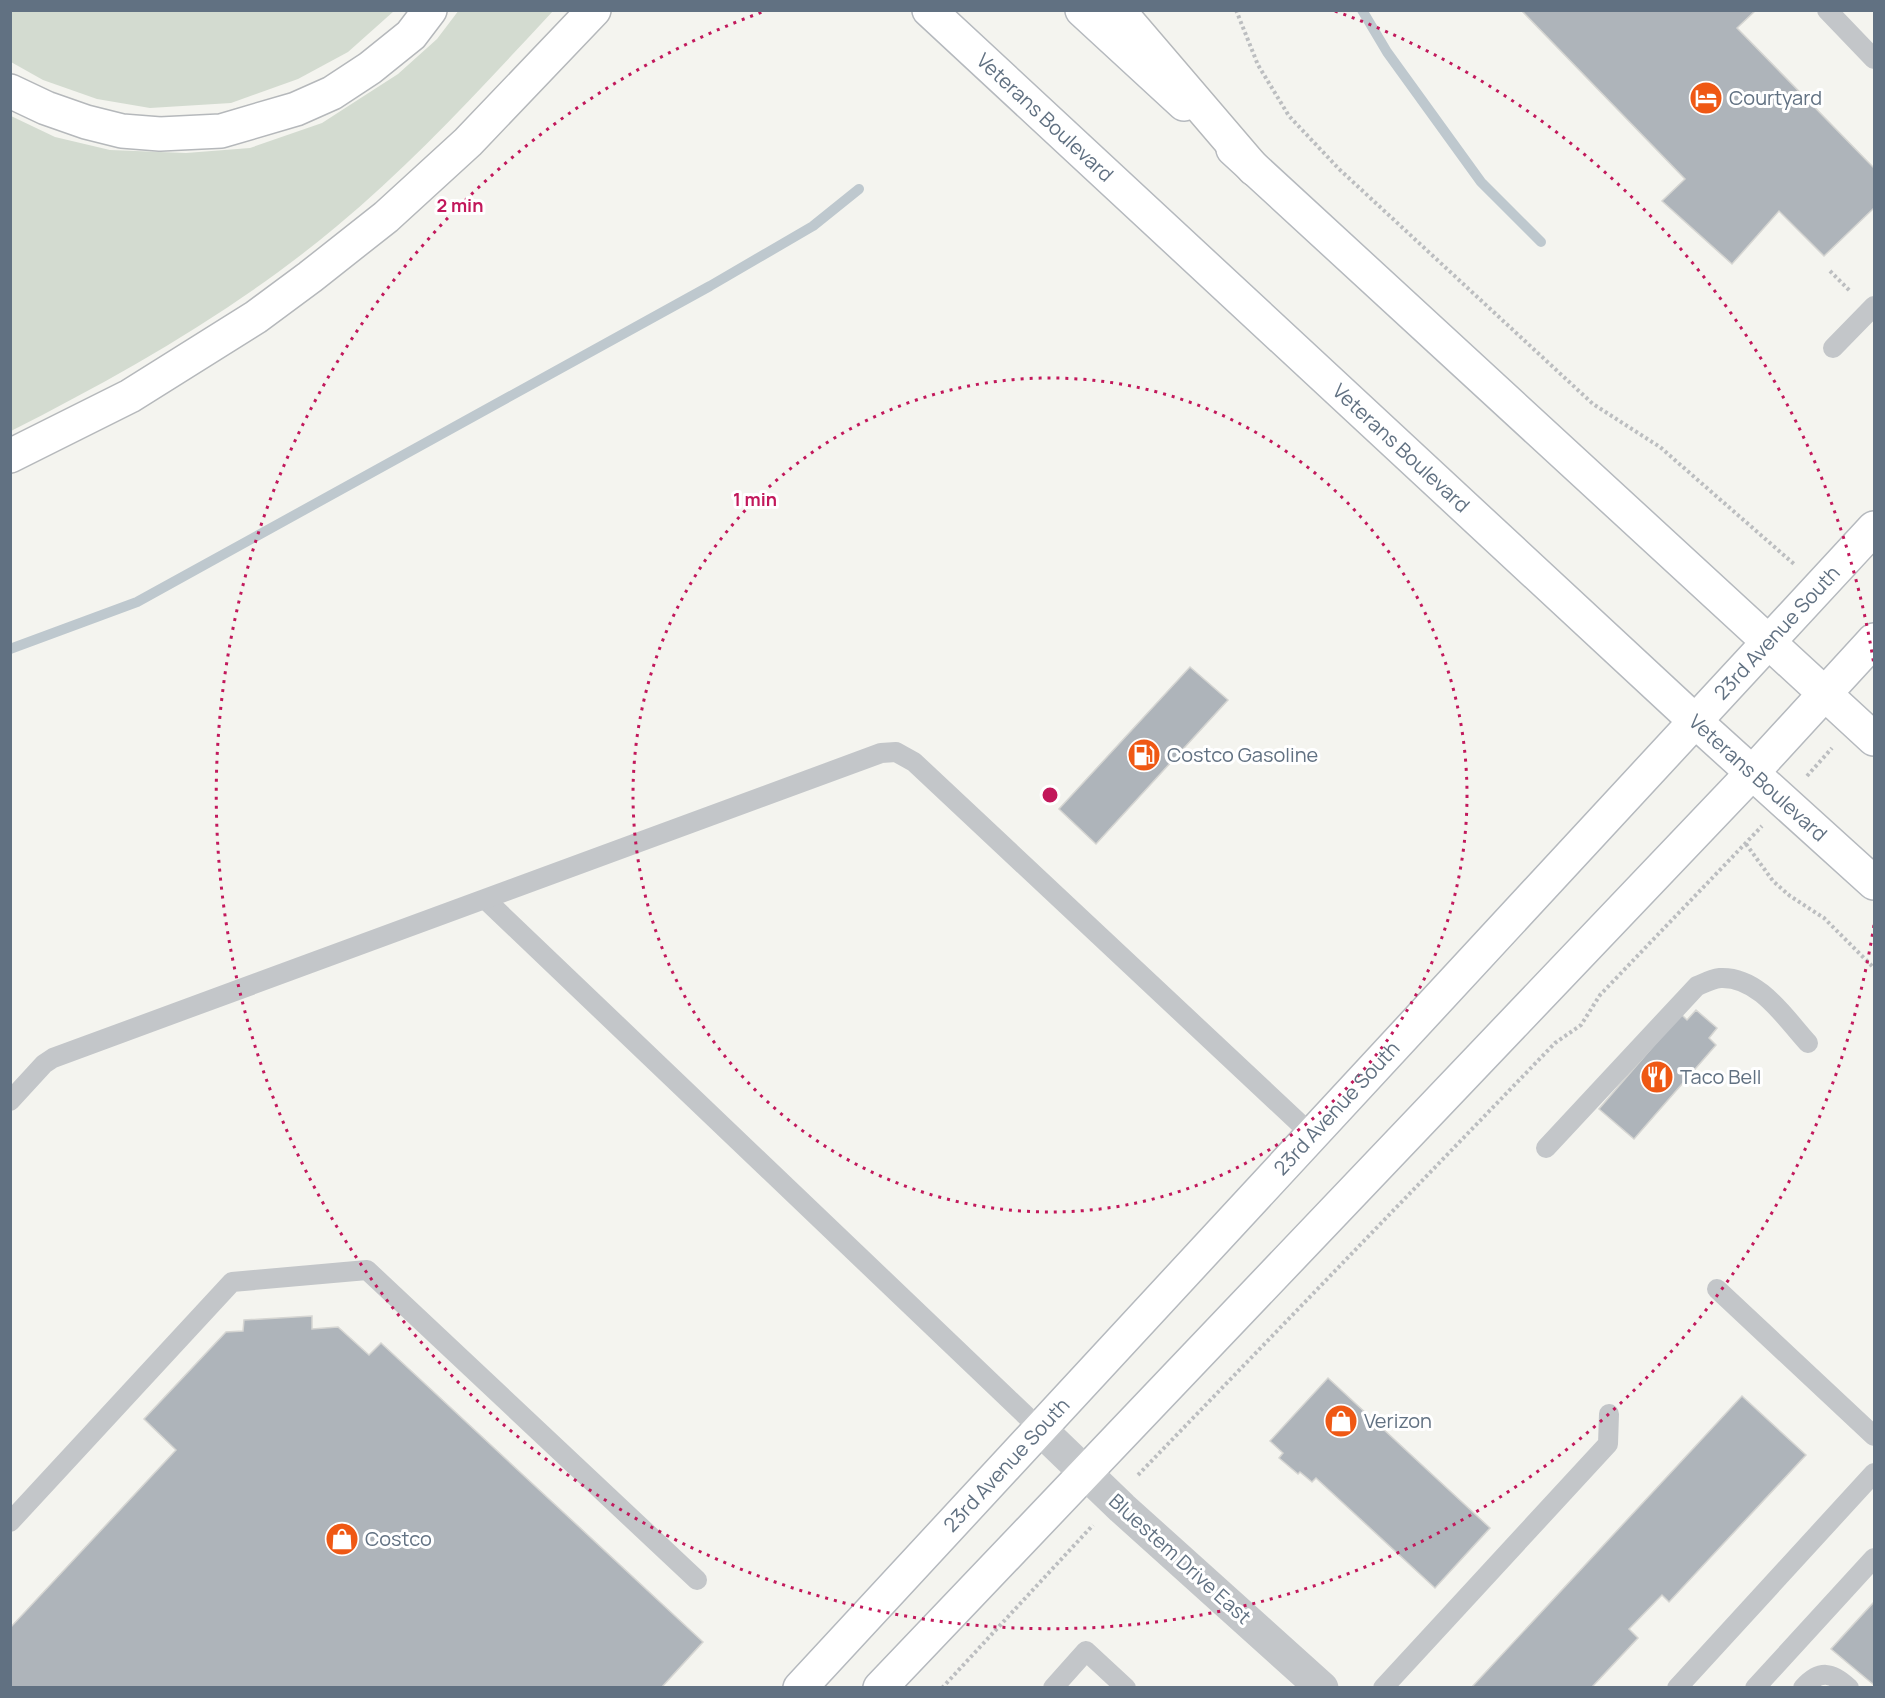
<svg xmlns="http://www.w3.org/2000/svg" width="1885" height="1698" font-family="Manrope,sans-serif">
<rect width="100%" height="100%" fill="#f4f4ef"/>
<!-- green -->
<g fill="#d3dbd0">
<path d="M11 10H394V11L348 52 298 79 231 103 150 108 97 99 43 80 11 62Z"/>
<path d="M459 10 553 11C484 85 415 161 337 226 238 309 125 373 11 431V116L55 137 110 150 186 153 250 148 322 123 398 74 437 39Z"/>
</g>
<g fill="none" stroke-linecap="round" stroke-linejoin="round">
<!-- stream -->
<g stroke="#bec8ce" stroke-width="10">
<path d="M1362 10 1387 52 1481 182 1541 242"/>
<path d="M10 649 137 602 710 286 813 226 859 189"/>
</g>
</g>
<!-- building -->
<g fill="#aeb4ba" stroke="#d5d5d2" stroke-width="1.5">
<path d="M1521 10H1756L1737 28 1874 168V208L1824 256 1779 211 1732 264 1662 201 1685 179Z"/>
<path d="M1190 667 1228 700 1096 844 1059 809Z"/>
<path d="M1696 1010 1717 1028 1709 1038 1716 1045 1634 1139 1599 1109 1681 1014 1687 1020Z"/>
<path d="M312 1316V1329L338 1327 369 1355 381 1343 703 1642 661 1688H10V1628L176 1450 144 1419 226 1332 243 1331 244 1320Z"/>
<path d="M1328 1378 1490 1528 1435 1588 1316 1478 1312 1482 1300 1472 1298 1474 1279 1458 1283 1453 1270 1441Z"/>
<path d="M1742 1396 1806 1455 1669 1602 1662 1595 1629 1629 1638 1638 1591 1688H1471Z"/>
<path d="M1874 1602V1685L1831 1649Z"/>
</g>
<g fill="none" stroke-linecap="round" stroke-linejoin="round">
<!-- secondary casing -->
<g stroke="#b5b9be" stroke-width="36">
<g id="secondary">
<path id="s1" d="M929 10 1695 721 1874 883"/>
<path d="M1082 10 1184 104"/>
<path d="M1233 149 1874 739"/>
<path id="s2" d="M800 1688 1874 528"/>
<path d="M880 1688 1752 773 1874 640"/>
</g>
</g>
<!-- highway casing -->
<g stroke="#b5b8bb" stroke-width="36">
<g id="highway">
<path d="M1118 10 1254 169"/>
<path d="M10 91 46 108 86 122 122 131 160 134 221 131 296 109 332 93 370 68 411 35 430 10"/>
<path d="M10 456 130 396 256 317 310 277 386 217 468 142 594 10"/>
</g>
</g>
<!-- path -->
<g stroke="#bcbec0" stroke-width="4" stroke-dasharray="3 3" stroke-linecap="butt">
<path d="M1236 10 1258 65 1289 116 1339 169 1593 404 1660 447 1794 564"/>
<path d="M1830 271 1851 292"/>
<path d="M1807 776 1832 748"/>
<path d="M1746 844 1773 881 1790 896 1824 918 1874 968"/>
<path d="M1138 1475 1555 1043 1581 1025 1600 995 1762 826"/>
<path d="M942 1688 1093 1525"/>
</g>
<!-- lane -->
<g stroke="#c3c6c9" stroke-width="20">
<path d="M1827 10 1874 59"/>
<path d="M1833 348 1874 306"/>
<path d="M486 900 1040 1429"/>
<path d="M10 1101 44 1064 53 1058 881 753 896 752 914 762 1312 1135"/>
<path d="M1546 1148 1697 986C1704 983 1712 979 1720 978 1759 976 1785 1018 1808 1043"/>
<path d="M1717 1289 1874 1436"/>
<path d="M10 1522 232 1282 367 1270 697 1580"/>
<path d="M1053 1688 1086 1651 1126 1688"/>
<path d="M1383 1688 1608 1444 1609 1414"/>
<path d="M1677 1688 1874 1473"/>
<path d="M1755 1688 1874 1558"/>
<path d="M1803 1688C1820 1669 1832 1672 1849 1688"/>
</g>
<!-- street -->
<path stroke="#c3c6c9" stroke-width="33" d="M1040 1429 1122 1508 1322 1688"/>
<!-- secondary -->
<use href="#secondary" stroke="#fff" stroke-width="33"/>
<!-- highway -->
<use href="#highway" stroke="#fff" stroke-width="33"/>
</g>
<!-- distance rings -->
<g fill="none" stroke="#c2185b" stroke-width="3" stroke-dasharray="3 6">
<circle cx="1050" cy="795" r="417"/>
<path d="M1874 925A834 834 0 1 1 765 11M1335 11A834 834 0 0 1 1874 665"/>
</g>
<!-- icons -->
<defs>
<g id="hotel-disc" transform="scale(1.725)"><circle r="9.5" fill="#ef5814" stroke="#fff"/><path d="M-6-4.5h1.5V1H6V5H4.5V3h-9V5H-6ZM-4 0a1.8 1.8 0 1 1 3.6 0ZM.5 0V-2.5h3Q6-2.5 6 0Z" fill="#fff"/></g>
<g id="fuel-disc" transform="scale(1.725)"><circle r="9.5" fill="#ef5814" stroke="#fff"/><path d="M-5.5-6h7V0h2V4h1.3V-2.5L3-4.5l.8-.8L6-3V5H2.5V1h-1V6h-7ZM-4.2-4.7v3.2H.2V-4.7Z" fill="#fff"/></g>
<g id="restaurant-disc" transform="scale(1.725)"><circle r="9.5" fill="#ef5814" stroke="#fff"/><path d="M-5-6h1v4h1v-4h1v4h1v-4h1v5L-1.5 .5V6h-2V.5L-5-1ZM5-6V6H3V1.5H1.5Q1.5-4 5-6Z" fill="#fff"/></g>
<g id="shop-disc" transform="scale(1.725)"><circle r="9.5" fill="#ef5814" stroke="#fff"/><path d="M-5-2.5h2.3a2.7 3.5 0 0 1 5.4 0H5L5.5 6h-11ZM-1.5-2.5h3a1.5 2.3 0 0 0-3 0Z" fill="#fff"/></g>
</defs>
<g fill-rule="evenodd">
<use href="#hotel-disc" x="1706" y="98"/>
<use href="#fuel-disc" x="1144" y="755"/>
<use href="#restaurant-disc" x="1657" y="1077"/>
<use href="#shop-disc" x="1341" y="1421"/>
<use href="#shop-disc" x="342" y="1539"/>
</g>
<g text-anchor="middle" stroke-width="6" stroke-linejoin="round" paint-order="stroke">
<!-- poi labels -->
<g font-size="20" fill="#617182" stroke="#fff" text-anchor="start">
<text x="1729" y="105">Courtyard</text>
<text x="1167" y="762">Costco Gasoline</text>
<text x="1680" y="1084">Taco Bell</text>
<text x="1364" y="1428">Verizon</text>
<text x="365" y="1546">Costco</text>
</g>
<!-- street labels -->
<g font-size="20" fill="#617182" stroke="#fff">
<text dy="7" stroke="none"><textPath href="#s1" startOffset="158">Veterans Boulevard</textPath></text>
<text dy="7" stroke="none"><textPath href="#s1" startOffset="644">Veterans Boulevard</textPath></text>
<text dy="7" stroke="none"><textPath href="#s2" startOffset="1438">23rd Avenue South</textPath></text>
<text dy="7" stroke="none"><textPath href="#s1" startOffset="1130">Veterans Boulevard</textPath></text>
<text dy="7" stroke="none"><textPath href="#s2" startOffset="790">23rd Avenue South</textPath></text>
<text dy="7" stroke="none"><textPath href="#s2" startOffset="304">23rd Avenue South</textPath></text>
<text transform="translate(1180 1559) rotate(42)" y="7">Bluestem Drive East</text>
</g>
</g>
<circle cx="1050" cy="795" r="9" fill="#c2185b" stroke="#fff" stroke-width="3"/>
<g font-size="18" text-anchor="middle" font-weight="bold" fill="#c2185b" stroke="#fff" stroke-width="6" stroke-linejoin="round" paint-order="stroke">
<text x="460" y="212">2 min</text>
<text x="755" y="506">1 min</text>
</g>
<!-- border -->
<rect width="1885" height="1698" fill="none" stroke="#617182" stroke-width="24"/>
</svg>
